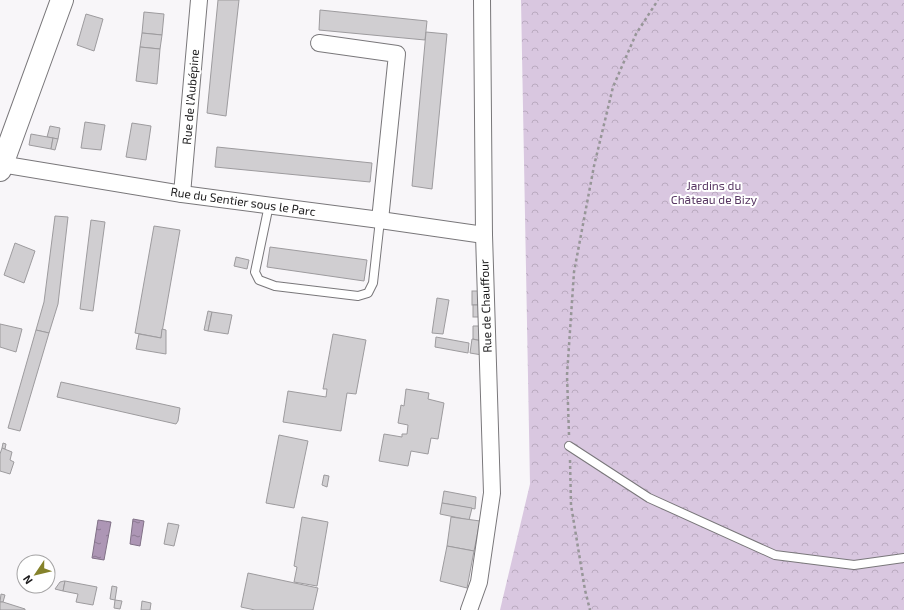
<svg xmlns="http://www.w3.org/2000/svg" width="904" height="610" font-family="'Exo 2',sans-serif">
<defs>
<pattern id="park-crowns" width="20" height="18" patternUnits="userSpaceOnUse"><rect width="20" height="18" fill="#d9c7e0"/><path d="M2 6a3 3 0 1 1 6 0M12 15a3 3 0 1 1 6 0" fill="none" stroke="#baaac0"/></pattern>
<pattern id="water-ripples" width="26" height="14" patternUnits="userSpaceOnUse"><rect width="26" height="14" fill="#ad96b5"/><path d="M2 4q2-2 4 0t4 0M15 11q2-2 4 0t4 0" fill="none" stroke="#8c7a92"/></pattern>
</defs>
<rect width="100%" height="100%" fill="#f8f6f9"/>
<!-- park -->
<path fill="url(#park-crowns)" d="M521 0H904V610H500L530 484Z"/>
<!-- water -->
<g fill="url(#water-ripples)" stroke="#817187">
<path d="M133 519 144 521 140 546 130 544Z"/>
<path d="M98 520 111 522 104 560 92 558Z"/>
</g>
<!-- building -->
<g fill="#d0ced1" stroke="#9d9b9e">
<path d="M218 0H239L226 116 207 113Z"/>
<path d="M320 10 427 21 425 40 319 30Z"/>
<path d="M144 12 164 14 162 35 142 33Z"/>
<path d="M86 14 103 19 94 51 77 45Z"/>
<path d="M426 32 447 34 432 189 412 186Z"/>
<path d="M142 33 162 35 160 49 140 47Z"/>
<path d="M140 47 160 49 157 84 136 81Z"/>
<path d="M85 122 105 125 101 150 81 148Z"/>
<path d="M132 123 151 126 146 160 126 157Z"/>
<path d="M50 126 60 128 58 139 47 137Z"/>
<path d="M31 134 53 138 51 149 29 145Z"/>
<path d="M53 138 58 139 55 150 51 149Z"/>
<path d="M217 147 372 163 370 182 215 167Z"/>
<path d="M55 216 68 217 58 304 49 333 36 330 44 302Z"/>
<path d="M91 220 105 222 93 311 80 309Z"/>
<path d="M154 226 180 230 161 338 135 333Z"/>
<path d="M15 243 35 251 24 283 4 275Z"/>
<path d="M270 247 367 260 364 281 267 267Z"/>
<path d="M236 257 249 260 247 269 234 266Z"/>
<rect x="472" y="291" width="9" height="14"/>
<path d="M437 298 449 300 443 334 432 333Z"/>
<rect x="473" y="305" width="8" height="12"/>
<path d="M208 311 212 312 208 331 204 330Z"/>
<path d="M212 312 232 315 228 334 208 331Z"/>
<path d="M0 324 22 329 16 352 0 347Z"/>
<path d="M473 326H481L482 341 473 339Z"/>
<path d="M162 329 166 330V354L136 349 139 334 161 338Z"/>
<path d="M36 330 49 333 20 431 8 428Z"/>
<path d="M333 334 366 340 356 394 347 393 341 431 283 422 288 391 326 397 327 389H323Z"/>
<path d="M436 337 469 343 468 353 435 347Z"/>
<path d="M472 339 482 341V355L470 353Z"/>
<path d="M61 382 180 408 178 421 176 424 57 397Z"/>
<path d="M406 389 429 393 428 399 444 403 438 439 431 438 428 454 411 451 408 466 379 461 384 434 402 437V434H407L408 425 398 423 401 405 404 406Z"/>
<path d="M279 435 308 441 294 508 266 503Z"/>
<path d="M3 443 6 444 5 449 2 448Z"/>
<path d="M2 448 12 452 10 460 14 462 10 474 0 471V454Z"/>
<path d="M324 475 329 476 327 487 322 485Z"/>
<path d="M444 491 476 497 475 509 442 503Z"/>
<path d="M442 503 472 508 469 520 440 514Z"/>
<path d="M302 517 328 522 317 586 294 582 297 567 294 566Z"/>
<path d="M451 517 480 521 474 551 447 546Z"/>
<path d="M168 523 179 525 174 546 164 544Z"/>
<path d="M447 546 474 551 467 588 440 581Z"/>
<path d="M248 573 318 588 313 610H255L241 607Z"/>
<path d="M64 581H65L63 591 55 589 60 582Z"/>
<path d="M65 581 97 587 93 605 76 602 78 594 63 591Z"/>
<path d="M112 586 117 587 115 600 110 599Z"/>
<path d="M1 594 5 595 3 602H0Z"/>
<path d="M115 600 122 601 120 609 114 608Z"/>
<path d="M142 601 151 603 150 610H141Z"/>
<path d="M0 602H3L25 609V610H0Z"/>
</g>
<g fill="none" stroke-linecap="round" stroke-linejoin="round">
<!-- lane casing -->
<g stroke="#79777a" stroke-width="10">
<g id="lane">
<path d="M269 205 255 272 259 280 275 286 358 296 368 293 373 283 380 220"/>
<path d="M569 446 649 498 775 555 854 565 904 558"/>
</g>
</g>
<!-- street casing -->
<g stroke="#79777a" stroke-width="18">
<g id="street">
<path d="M319 43 397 54 380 220"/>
<path d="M0 164 182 194 380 220 484 235"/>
<path d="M182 194 199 0"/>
<path d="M469 610 479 582 492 493 484 235 482 0"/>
</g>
</g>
<!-- secondary casing -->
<g stroke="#79777a" stroke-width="24">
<path id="secondary" d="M0 170 62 0"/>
</g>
<!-- path -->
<g stroke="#979698" stroke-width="2.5" stroke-dasharray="3 3" stroke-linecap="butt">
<path d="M569 435 567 375 574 272 594 166 613 87 636 34 658 0"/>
<path d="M570 460 571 505 585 590 590 610"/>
</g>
<!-- lane -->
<use href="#lane" stroke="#fff" stroke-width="8"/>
<!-- street -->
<use href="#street" stroke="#fff" stroke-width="16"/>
<!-- secondary -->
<use href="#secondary" stroke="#fff" stroke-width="22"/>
</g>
<g text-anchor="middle" stroke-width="4" stroke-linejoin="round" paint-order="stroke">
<!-- street labels -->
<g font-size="12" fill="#1b1a1b" stroke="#fff">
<text transform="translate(191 97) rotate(-85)" y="4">Rue de l'Aubépine</text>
<text transform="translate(243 202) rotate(8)" y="4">Rue du Sentier sous le Parc</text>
<text transform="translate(486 306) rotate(-92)" y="4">Rue de Chauffour</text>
</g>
<!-- park labels -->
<g font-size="12" fill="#593864" stroke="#fff">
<text x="714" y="190">Jardins du<tspan x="714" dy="14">Château de Bizy</tspan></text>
</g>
</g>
<!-- north arrow -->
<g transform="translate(36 574) rotate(235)"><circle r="19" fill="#ffffff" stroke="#a4a3a4"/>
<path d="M0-3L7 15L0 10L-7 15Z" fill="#85822b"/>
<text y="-6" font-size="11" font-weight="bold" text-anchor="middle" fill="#1b1a1b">N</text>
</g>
</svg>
